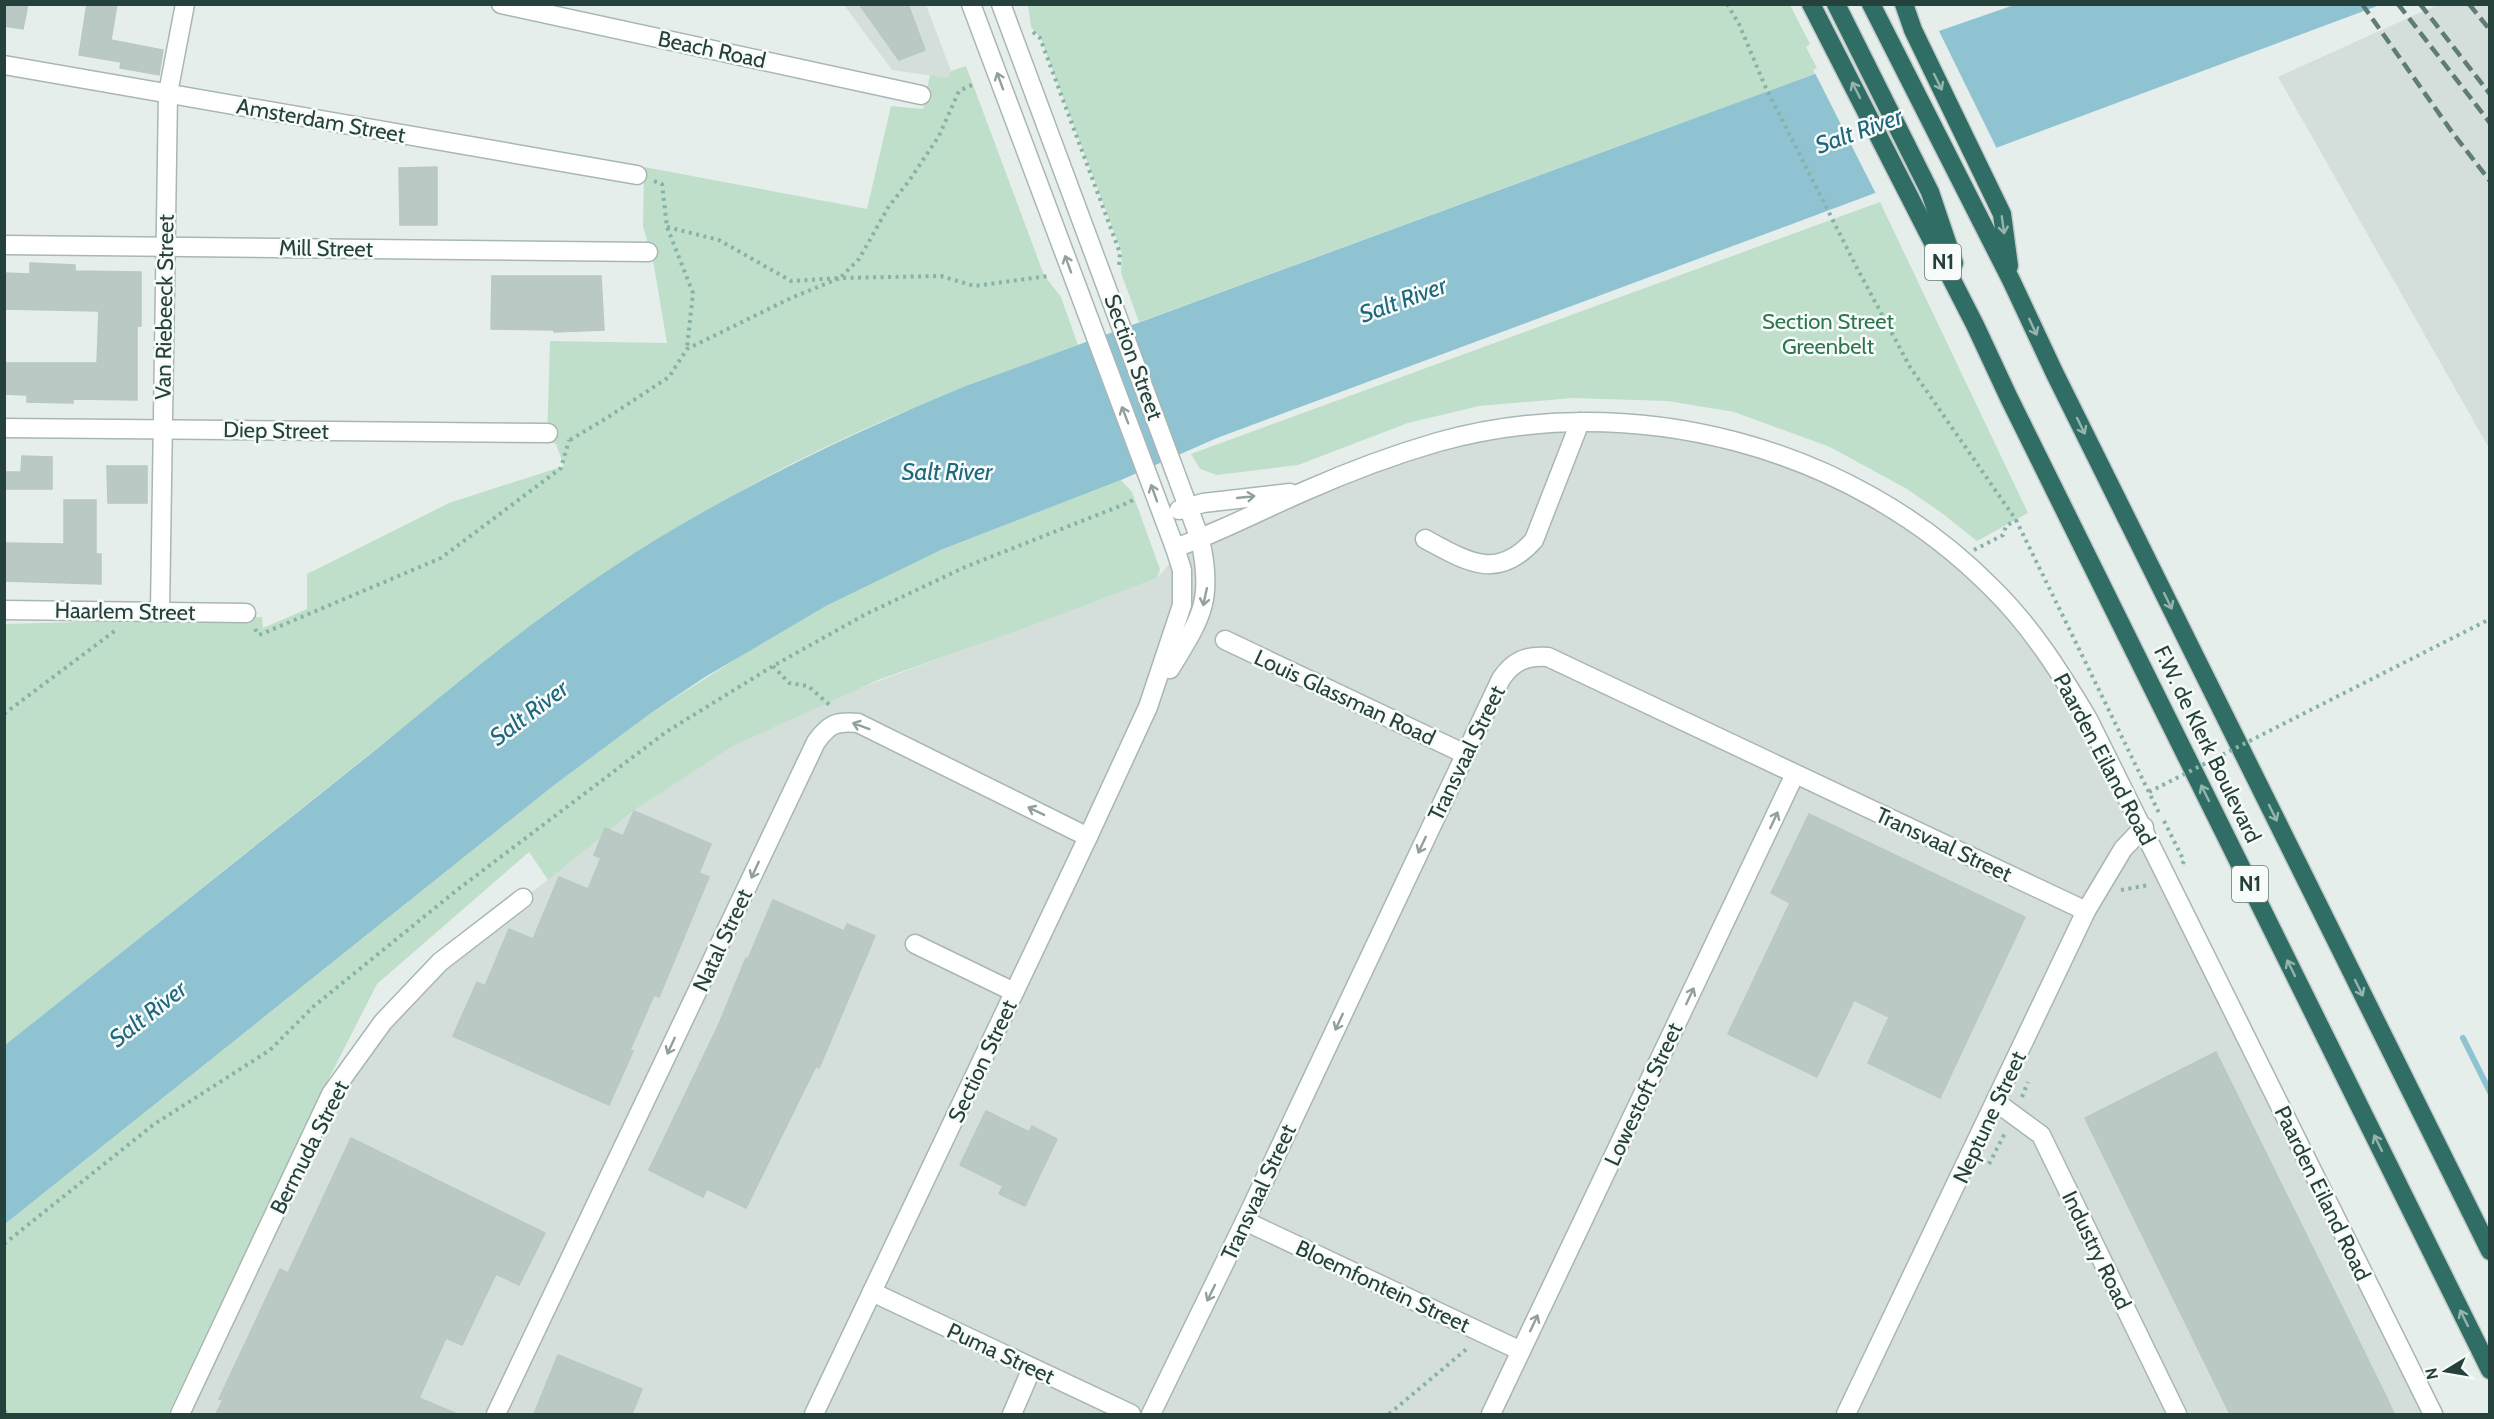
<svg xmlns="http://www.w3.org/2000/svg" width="2494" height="1419" font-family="Cabin,sans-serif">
<rect width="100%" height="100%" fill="#e6eeeb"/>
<!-- built -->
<g fill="#d4deda">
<path d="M2439 4 2489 5V448L2278 77Z"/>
<path d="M844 5H926L951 71 948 78 892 70Z"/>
<path d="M1536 425 1705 435 1860 492 1990 589 2087 719 2445 1414H182L332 1095 384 1024 525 898 633 811 733 746 849 692 1157 578 1206 523 1372 466Z"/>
</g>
<!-- green -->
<g fill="#bfdfca">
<path d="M1028 5H1790L1810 44 1806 47 1817 68 1813 70 1815 74 1139 322 1121 273 1122 253 1041 39 1031 27Z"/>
<path d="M966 66 1044 275 1061 297 1078 345C1011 370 943 394 878 423 763 473 656 537 553 608L5 1045V624L262 617 263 628 307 609V574L449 503 564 466 556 444 547 441 550 341 667 343 654 266 643 226 644 167 867 209 891 106 923 109 930 75 948 78 951 71Z"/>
<path d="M1880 202 2028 513 1977 541 1943 514 1907 489 1830 447 1734 412 1668 401 1572 398 1479 406 1408 423 1298 465 1217 475 1200 469 1191 454Z"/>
<path d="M1121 480 1132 492 1160 569 1157 578 1027 627 878 680 733 746 633 811 548 880 529 852 377 984 324 1088 168 1414H5V1224L553 786 651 713 750 650 826 606 943 549Z"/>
</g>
<!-- water -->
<path fill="#8fc3d2" d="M2014 5H2380L1217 438 1121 480 943 549 826 606 705 677 651 713 553 786 5 1224V1045C127 948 250 850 373 752 451 689 527 623 610 569 722 495 842 437 966 386L1815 74Z"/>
<!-- pier -->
<path fill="#e6eeeb" d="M1938 29 1998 151 1877 196 1814 71Z"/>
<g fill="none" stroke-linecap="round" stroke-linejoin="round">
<!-- stream -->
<path stroke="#8fc3d2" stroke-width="6" d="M2463 1038 2490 1092"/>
</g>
<!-- building -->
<g fill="#bbc9c4" stroke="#b8c8c3" stroke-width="1.5">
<path d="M4 4H28L23 29 4 26Z"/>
<path d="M87 4H117L111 40 163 50 159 75 120 68 121 62 79 55Z"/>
<path d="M859 4H908L925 50 899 60Z"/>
<path d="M437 167V225H400L399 168Z"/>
<path d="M30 263 75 265V271L141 272V326H137V400L73 399V403L27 402V395L4 394V363H97L99 311 4 309V273L30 274Z"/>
<path d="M492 276H601L604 330 554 332V330L491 329Z"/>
<path d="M22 456 52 457V489H4V472H21Z"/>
<path d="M107 466H147V503H108Z"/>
<path d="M64 500H96V554H101V584L4 581V543L64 544Z"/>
<path d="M634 811 711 844 699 873 709 877 659 997 654 995 630 1050 633 1051 609 1105 453 1036 477 982 485 986 509 929 533 939 559 877 588 889 601 858 594 855 605 828 623 836Z"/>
<path d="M1809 814 2025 917 1940 1098 1868 1063 1889 1017 1854 1000 1817 1077 1728 1034 1790 903 1771 893Z"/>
<path d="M773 900 844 931 847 924 875 936 819 1068 816 1066 746 1208 707 1189 703 1197 649 1170 719 1024 746 958 748 959Z"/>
<path d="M2216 1052 2385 1394 2394 1414H2230L2085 1118Z"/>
<path d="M986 1111 1029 1132 1032 1126 1057 1139 1025 1206 999 1194 1003 1186 960 1165Z"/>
<path d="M351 1138 545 1233 519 1285 496 1274 462 1345 446 1338 419 1398 457 1414H216L223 1400 219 1399 280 1269 288 1273Z"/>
<path d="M558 1355 642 1389 632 1414H534Z"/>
</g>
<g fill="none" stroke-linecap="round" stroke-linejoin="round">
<!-- minor casing -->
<g stroke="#a8b7b3" stroke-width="21">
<g id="minor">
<path d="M501 4 921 95"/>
<path d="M1001 4 1200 539C1214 601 1201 618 1170 669"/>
<path d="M4 65 637 175"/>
<path d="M4 245 648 252"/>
<path d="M4 428 548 433"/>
<path d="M1179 510 1203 503 1290 493"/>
<path d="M1425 539C1466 561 1497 582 1534 540L1580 422"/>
<path d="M1175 548C1220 532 1261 510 1305 491 1348 472 1393 455 1438 442 1631 388 1851 445 1992 588 2031 626 2060 672 2088 719L2433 1414"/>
<path d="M4 610 246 613"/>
<path d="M160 612 168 93 185 4"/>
<path d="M1225 640 1465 754"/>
<path d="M915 944 1014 992"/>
<path d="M1996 1102 2041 1135 2177 1414"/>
<path d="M1245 1221 1521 1351"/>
<path d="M872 1292 1131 1414"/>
<path d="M180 1414 331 1094 383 1022 440 962 523 898"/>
<path d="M496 1414 816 742C829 724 836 721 858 723L1088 837"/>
<path d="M814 1414 1088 837 1148 707 1182 605V570L1175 548 971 4"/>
<path d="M1012 1414 1032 1368"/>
<path d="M1151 1414 1245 1221 1501 679C1513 661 1527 655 1548 657L2086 911"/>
<path d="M1491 1414 1795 774"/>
<path d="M1846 1414 2086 911 2123 849 2144 827"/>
</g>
</g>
<!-- highway casing -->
<g stroke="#c2cac8" stroke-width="21">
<g id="highway">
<path d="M1811 4 1975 325 2009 398 2490 1370"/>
<path d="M1836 4 1930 192 1954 263"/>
<path d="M1871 4 2011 280 2055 374 2490 1251"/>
<path d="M1904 4 1913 30 2002 214 2009 266"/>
</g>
</g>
<!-- path -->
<g stroke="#87b2a7" stroke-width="4" stroke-dasharray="3 4.5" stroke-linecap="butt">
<path d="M1727 4 1739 24 1765 86 1857 268 1910 367 2016 520 2160 815"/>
<path d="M1033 32 1040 38 1120 253 1119 265"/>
<path d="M654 181 662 184 667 227 693 293 687 348"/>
<path d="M667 227 719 240 791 281 840 278 859 259 889 206 909 181 939 136 959 91 976 83"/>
<path d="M570 440 605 419 669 377 687 349 791 298 840 278 941 276 974 286 1048 276"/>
<path d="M1974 550 2003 535 2006 526 2016 520"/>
<path d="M255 629 259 635 441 558 561 468 569 440"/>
<path d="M773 666 789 683 808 686 832 707"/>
<path d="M4 714 116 630"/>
<path d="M2164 821 2184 861 2182 865"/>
<path d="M2121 890 2149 885"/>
<path d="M2022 1097 2028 1082"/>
<path d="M1989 1164 2006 1131"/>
<path d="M4 1244 153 1125 270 1050 314 1006 457 890 666 732 773 666 866 614 965 567 1130 502 1136 497"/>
<path d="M4 1411 8 1414"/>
<path d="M1389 1414 1469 1347"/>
</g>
<!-- minor -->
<use href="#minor" stroke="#fff" stroke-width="18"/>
<!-- highway -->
<use href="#highway" stroke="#306d64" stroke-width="18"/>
<!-- rail -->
<g stroke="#5f7c76" stroke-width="4.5" stroke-dasharray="12 6" stroke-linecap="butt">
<path d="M2362 4 2452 132 2490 181"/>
<path d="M2398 4 2490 123"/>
<path d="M2420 4 2490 94"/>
<path d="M2469 4 2490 30"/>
</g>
<!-- path-bridge -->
<path stroke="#87b2a7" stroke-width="4" stroke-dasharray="3 4.5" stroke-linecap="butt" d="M2149 792 2490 619"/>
</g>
<!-- one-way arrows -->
<defs><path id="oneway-shaft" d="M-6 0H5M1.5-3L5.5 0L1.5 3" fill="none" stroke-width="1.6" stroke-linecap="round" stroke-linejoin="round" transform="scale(1.5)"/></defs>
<g stroke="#92a09d">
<use href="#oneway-shaft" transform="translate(1000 81) rotate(-110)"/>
<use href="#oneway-shaft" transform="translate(1068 264) rotate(-110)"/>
<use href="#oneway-shaft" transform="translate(1125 415) rotate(-111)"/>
<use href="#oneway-shaft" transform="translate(1154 493) rotate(-110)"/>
<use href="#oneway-shaft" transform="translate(1246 497) rotate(-6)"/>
<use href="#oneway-shaft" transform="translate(1205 597) rotate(102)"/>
<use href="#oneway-shaft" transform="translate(861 726) rotate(-160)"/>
<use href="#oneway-shaft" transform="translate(1036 811) rotate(-154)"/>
<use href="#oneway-shaft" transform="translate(1774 820) rotate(-65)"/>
<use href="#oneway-shaft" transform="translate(1422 845) rotate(115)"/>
<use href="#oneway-shaft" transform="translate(755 870) rotate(115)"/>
<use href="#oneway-shaft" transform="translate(1690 996) rotate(-65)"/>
<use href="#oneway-shaft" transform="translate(1339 1022) rotate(115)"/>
<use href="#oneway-shaft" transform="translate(671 1046) rotate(115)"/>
<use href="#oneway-shaft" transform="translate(1211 1293) rotate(116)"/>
<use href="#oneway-shaft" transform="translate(1534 1323) rotate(-65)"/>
</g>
<g stroke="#94b4ae">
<use href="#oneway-shaft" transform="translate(1938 82) rotate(64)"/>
<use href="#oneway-shaft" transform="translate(1856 90) rotate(-117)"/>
<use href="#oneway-shaft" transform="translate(2003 225) rotate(82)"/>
<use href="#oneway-shaft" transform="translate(2033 327) rotate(65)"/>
<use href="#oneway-shaft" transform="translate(2081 426) rotate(64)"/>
<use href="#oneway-shaft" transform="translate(2168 601) rotate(64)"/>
<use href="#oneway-shaft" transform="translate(2205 793) rotate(-116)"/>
<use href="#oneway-shaft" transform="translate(2273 813) rotate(64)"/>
<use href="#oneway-shaft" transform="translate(2291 968) rotate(-116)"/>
<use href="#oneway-shaft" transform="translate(2359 988) rotate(64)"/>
<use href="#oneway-shaft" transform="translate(2378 1143) rotate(-116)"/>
<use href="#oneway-shaft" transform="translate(2464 1318) rotate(-116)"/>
</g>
<g text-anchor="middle" stroke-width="5" stroke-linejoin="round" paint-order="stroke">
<!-- shield labels -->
<g fill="#f7fbf9" stroke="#647974" stroke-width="1.5">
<rect x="1925" y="244" width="36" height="36" rx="4.5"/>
<rect x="2232" y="866" width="36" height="36" rx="4.5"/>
</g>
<g font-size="21" font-weight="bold" fill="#25413b">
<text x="1943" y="269">N1</text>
<text x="2250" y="891">N1</text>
</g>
<!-- street labels -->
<g font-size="22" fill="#25413b" stroke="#f7fbf9">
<text transform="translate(712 49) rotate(12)" y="8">Beach Road</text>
<text transform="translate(321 120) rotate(10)" y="8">Amsterdam Street</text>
<text transform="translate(326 248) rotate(1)" y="8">Mill Street</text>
<text transform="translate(164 307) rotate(-89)" y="8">Van Riebeeck Street</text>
<text transform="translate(1134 357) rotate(70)" y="8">Section Street</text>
<text transform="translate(276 430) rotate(1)" y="8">Diep Street</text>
<text transform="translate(125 611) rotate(1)" y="8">Haarlem Street</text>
<text transform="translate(1345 697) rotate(25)" y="8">Louis Glassman Road</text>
<text transform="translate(2208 744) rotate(64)" y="8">F.W. de Klerk Boulevard</text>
<text transform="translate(1466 753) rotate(-64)" y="8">Transvaal Street</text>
<text transform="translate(2105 759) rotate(62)" y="8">Paarden Eiland Road</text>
<text transform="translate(1944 844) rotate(25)" y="8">Transvaal Street</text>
<text transform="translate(722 940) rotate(-65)" y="8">Natal Street</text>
<text transform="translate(982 1061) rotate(-65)" y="8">Section Street</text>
<text transform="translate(1643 1094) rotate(-65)" y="8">Lowestoft Street</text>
<text transform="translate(1989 1117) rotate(-65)" y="8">Neptune Street</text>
<text transform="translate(309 1147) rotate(-63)" y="8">Bermuda Street</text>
<text transform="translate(1258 1192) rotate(-65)" y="8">Transvaal Street</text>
<text transform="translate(2323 1193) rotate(64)" y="8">Paarden Eiland Road</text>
<text transform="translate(2097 1250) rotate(64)" y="8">Industry Road</text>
<text transform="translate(1383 1286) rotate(25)" y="8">Bloemfontein Street</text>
<text transform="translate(1001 1353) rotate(25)" y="8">Puma Street</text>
</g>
<!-- park labels -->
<g font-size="22" fill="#2f7750" stroke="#f7fbf9">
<text x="1828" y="329">Section Street<tspan x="1828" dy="25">Greenbelt</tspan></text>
</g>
<!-- water labels -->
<g font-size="24" font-style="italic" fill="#1e677d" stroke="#f7fbf9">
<text transform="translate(1859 131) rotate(-20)" y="8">Salt River</text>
<text transform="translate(1403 300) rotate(-20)" y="8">Salt River</text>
<text x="947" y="480">Salt River</text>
<text transform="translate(529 713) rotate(-37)" y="8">Salt River</text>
<text transform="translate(148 1014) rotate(-38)" y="8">Salt River</text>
</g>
</g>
<!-- border -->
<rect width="2494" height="1419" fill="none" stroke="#25413b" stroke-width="12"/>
<!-- north arrow -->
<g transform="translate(2446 1371) rotate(259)" stroke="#f7fbf9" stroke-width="4.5" paint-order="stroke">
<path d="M0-4.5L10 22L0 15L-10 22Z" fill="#25413b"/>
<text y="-9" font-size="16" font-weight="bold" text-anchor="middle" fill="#25413b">N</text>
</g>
</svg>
